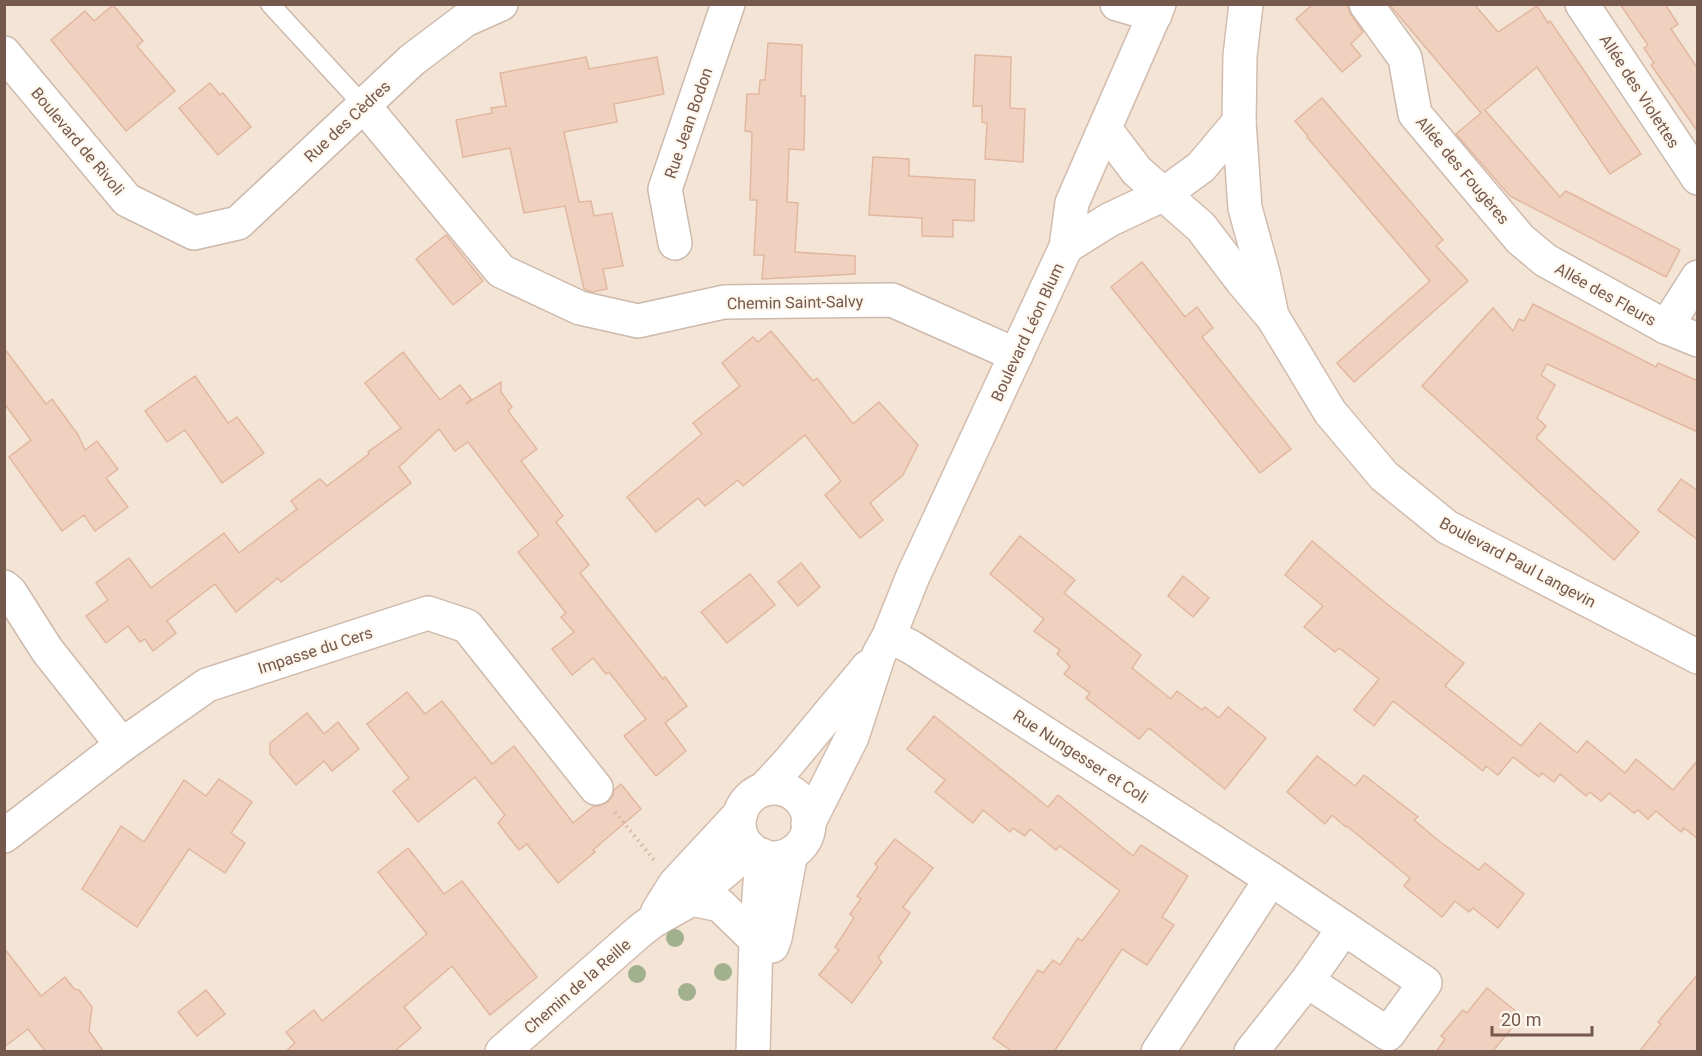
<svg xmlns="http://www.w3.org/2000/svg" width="1702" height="1056" font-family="Roboto,sans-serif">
<rect width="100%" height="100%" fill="#fcf3e7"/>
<!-- residential -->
<rect fill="#f3e4d6" x="5" y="5" width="1692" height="1046"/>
<!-- building -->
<g fill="#f0d1c0" stroke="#e2b7a0" stroke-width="1.5">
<path d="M1313 4H1347L1351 15 1363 32 1351 44 1361 56 1342 72 1296 19Z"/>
<path d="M1389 4H1474L1498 32 1537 6 1548 23 1550 21 1641 154 1610 174 1537 67 1485 110 1560 197 1566 191 1680 250 1666 277 1510 196 1456 134 1481 113Z"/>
<path d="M1620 4H1665L1678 24 1671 29 1698 69V132L1651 65 1654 63 1644 48 1648 45Z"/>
<path d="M113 5 143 41 137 46 175 91 126 131 51 40 85 11 94 21Z"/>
<path d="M768 43 802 45 801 96H805L804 150 789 149 787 202 798 203 795 252 855 256V274L762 279 764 255H754L757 200H750L752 132 745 131 747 94H759L760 80H765Z"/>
<path d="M975 55 1011 57 1010 108 1025 109 1023 162 985 159 987 123 982 122V106H973Z"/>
<path d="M586 57 589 69 657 57 664 94 614 104 617 122 564 132 579 202 591 201 594 216 612 213 623 266 603 269 607 289 592 292 584 289 565 206 524 213 510 148 463 157 456 120 492 113 491 108 506 106 500 73Z"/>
<path d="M210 83 220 95 223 93 251 127 218 155 179 108Z"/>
<path d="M1322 98 1443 240 1436 246 1468 281 1354 382 1337 363 1430 281 1307 137 1308 136 1295 121Z"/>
<path d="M873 157 909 159V176L975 180 974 221 953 220V237L922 236V218L869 215Z"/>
<path d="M446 235 483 281 453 305 416 259Z"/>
<path d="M1142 262 1185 317 1197 307 1213 328 1202 337 1291 449 1260 473 1111 287Z"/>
<path d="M1533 304 1656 367 1658 363 1698 381V432L1547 364 1541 375 1555 385 1537 418 1546 426 1536 438 1639 532 1614 560 1422 386 1493 308 1513 331 1519 319 1524 321Z"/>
<path d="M771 331 813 381 817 378 853 424 879 402 918 445 903 475 870 503 883 520 860 538 825 495 841 481 805 435 743 486 738 480 705 506 698 498 656 532 627 497 702 434 693 423 740 386 722 363 753 337 758 342Z"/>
<path d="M4 348 46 404 52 399 78 435 85 450 97 441 118 469 106 478 128 507 95 531 84 515 62 531 9 457 31 440 4 403Z"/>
<path d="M403 352 440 400 460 385 471 399 466 404 501 382V392L512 407 508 411 537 449 521 461 563 516 556 522 589 565 580 573 663 679 665 677 687 706 665 723 686 751 656 776 624 736 646 719 609 672 606 674 593 658 572 675 552 649 574 632 561 617 566 613 518 552 539 535 468 442 455 451 439 429 399 467 411 483 281 582 278 578 236 612 215 584 167 621 176 633 153 651 145 639 140 642 128 626 106 643 86 616 108 600 96 583 129 558 151 588 224 533 239 553 297 509 291 501 314 483 320 479 327 486 369 454 368 452 401 428 365 383Z"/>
<path d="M195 376 228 423 237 417 264 453 222 483 185 430 167 442 145 411Z"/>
<path d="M1681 479 1698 491V540L1658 510Z"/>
<path d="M1020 536 1075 580 1064 593 1141 655 1132 668 1171 699 1177 691 1202 710 1205 707 1219 718 1228 707 1266 738 1225 789 1149 728 1139 739 1086 698 1090 693 1064 674 1070 666 1057 654 1060 650 1034 631 1044 619 990 574Z"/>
<path d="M1312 541 1387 604 1464 663 1445 686 1521 746 1540 723 1577 753 1587 741 1625 773 1636 759 1673 790 1698 760V839L1684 828 1681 832 1656 811 1648 819 1638 810 1634 813 1609 793 1601 801 1590 792 1586 796 1560 774 1554 782 1542 773 1539 777 1513 757 1498 775 1486 766 1483 771 1393 701 1374 726 1354 710 1379 679 1339 648 1335 652 1304 627 1323 606 1285 575Z"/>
<path d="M801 563 820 587 798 606 778 582Z"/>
<path d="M750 574 775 605 727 643 701 612Z"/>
<path d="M1183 576 1209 598 1193 617 1168 596Z"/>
<path d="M407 692 425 714 442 701 492 764 514 746 573 823 594 806H599L608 802 613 795 614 790 621 784 641 809 593 850 595 852 558 883 527 844 519 850 508 836 498 823 505 815 475 777 418 822 393 791 409 778 367 724Z"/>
<path d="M307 713 324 734 338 722 359 749 332 771 324 761 296 785 270 754V743Z"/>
<path d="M934 716 1048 807 1058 795 1133 856 1141 845 1188 876 1162 917 1174 925 1147 965 1122 949 1054 1052H1013L993 1038 1038 970 1043 973 1053 960 1060 965 1078 938 1082 941 1120 891 1060 846 1056 850 1030 829 1025 836 1013 828 1010 832 983 810 973 823 935 792 945 780 907 749Z"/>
<path d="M1317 756 1355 786 1364 775 1418 817 1414 820 1439 841 1479 870 1485 863 1524 894 1498 928 1473 908 1469 912 1455 901 1442 917 1404 886 1410 878 1347 826 1346 827 1332 815 1325 824 1287 792Z"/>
<path d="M219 779 252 802 231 833 245 843 225 873 189 849 137 927 82 889 121 826 144 842 184 780 206 796Z"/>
<path d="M895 839 933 868 903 907 910 913 878 958 882 962 852 1003 819 975 839 950 835 947 854 918 850 914 861 899 857 896 878 867 875 864Z"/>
<path d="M408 848 444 894 462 881 537 977 490 1015 452 966 404 1007 421 1028 394 1052H285L295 1043 286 1032 314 1010 322 1021 427 934 378 872Z"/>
<path d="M4 948 41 996 65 977 74 989 79 990 92 1007 89 1031 104 1052H46L28 1029 4 1047Z"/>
<path d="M1698 974V1052H1639L1661 1024 1658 1022Z"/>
<path d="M1487 988 1522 1016 1492 1052H1436L1445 1039 1441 1036 1463 1010 1467 1013Z"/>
<path d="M206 990 225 1014 197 1036 178 1012Z"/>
</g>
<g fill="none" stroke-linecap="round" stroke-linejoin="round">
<!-- lane casing -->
<g stroke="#cdbaad" stroke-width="21">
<path id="lane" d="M270 4 364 106"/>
</g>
<!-- street casing -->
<g stroke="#cdbaad" stroke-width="36">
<g id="street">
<path d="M1117 4 1155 15"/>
<path d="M1366 4 1405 58 1415 114 1520 239 1545 260 1666 327 1698 340"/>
<path d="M1582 4 1698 178"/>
<path d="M4 53 127 200 194 233 238 223 412 60 465 20 501 4"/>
<path d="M364 106 501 271 580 308 638 321 724 302 892 300 1016 355"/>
<path d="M675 243 665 189 728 4"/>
<path d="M1666 327 1698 277"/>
<path d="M4 587 10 592 47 650 122 745"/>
<path d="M889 636 911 647 1271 879 1344 928 1307 981 1251 1052"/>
<path d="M4 836 122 745 207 685 428 613 467 626 596 788"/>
<path d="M1307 981 1388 1034 1425 983 1344 928"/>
<path d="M1158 1052 1271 879"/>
</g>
</g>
<!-- secondary casing -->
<g stroke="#d2bcae" stroke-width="36">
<g id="secondary">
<path d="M1246 4 1240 56 1239 122 1245 208 1263 273 1272 316 1330 412 1384 476 1447 527 1698 657"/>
<path d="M1105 129 1137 171 1201 227 1242 281 1269 313"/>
<path d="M1066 247 1109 220 1164 194 1201 167 1239 122"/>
<circle cx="774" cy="823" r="35"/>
<path d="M764 789 789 762 868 667"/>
<path d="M808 824 852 737 879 654 889 636 913 576 1066 247 1072 203 1159 4"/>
<path d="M692 899 720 905 756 940"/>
<path d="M658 911 675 884 741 813"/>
<path d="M772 946 775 938 791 853"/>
<path d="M502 1052 641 930 653 921 692 899 751 849"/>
<path d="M753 1052 756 940 762 855"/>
</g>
</g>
<!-- path -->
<path stroke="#d5b4a2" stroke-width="4" stroke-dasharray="1.5 4.5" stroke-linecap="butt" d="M615 812 654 860"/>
<!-- lane -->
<use href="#lane" stroke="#fff" stroke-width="18"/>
<!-- street -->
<use href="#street" stroke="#fff" stroke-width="33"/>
<!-- secondary -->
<use href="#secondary" stroke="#fff" stroke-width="33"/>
</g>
<!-- trees -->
<g fill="#a1b08d">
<circle cx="675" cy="938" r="9"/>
<circle cx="723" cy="972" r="9"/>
<circle cx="637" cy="974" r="9"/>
<circle cx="687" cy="992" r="9"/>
</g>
<g text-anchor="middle" stroke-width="4.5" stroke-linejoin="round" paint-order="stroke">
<!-- street labels -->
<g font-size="16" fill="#75594c" stroke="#fef7ed">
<text transform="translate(1640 91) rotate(57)" y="6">Allée des Violettes</text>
<text transform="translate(347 121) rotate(-43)" y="6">Rue des Cèdres</text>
<text transform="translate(688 123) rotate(-71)" y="6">Rue Jean Bodon</text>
<text transform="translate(78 141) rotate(50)" y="6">Boulevard de Rivoli</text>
<text transform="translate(1463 170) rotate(50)" y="6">Allée des Fougères</text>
<text transform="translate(1606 294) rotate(29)" y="6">Allée des Fleurs</text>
<text transform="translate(795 302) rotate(-1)" y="6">Chemin Saint-Salvy</text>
<text transform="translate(1027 332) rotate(-65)" y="6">Boulevard Léon Blum</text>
<text transform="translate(1518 562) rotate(28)" y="6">Boulevard Paul Langevin</text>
<text transform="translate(315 650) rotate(-18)" y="6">Impasse du Cers</text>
<text transform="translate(1081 756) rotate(33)" y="6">Rue Nungesser et Coli</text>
<text transform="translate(577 986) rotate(-41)" y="6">Chemin de la Reille</text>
</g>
</g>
<!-- border -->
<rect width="1702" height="1056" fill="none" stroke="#75594c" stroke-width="12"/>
<!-- scale -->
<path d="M1492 1026v9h100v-9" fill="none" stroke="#75594c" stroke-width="3"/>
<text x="1501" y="1026" font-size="18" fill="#75594c" stroke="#fef7ed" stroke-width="4.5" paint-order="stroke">20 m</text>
</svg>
